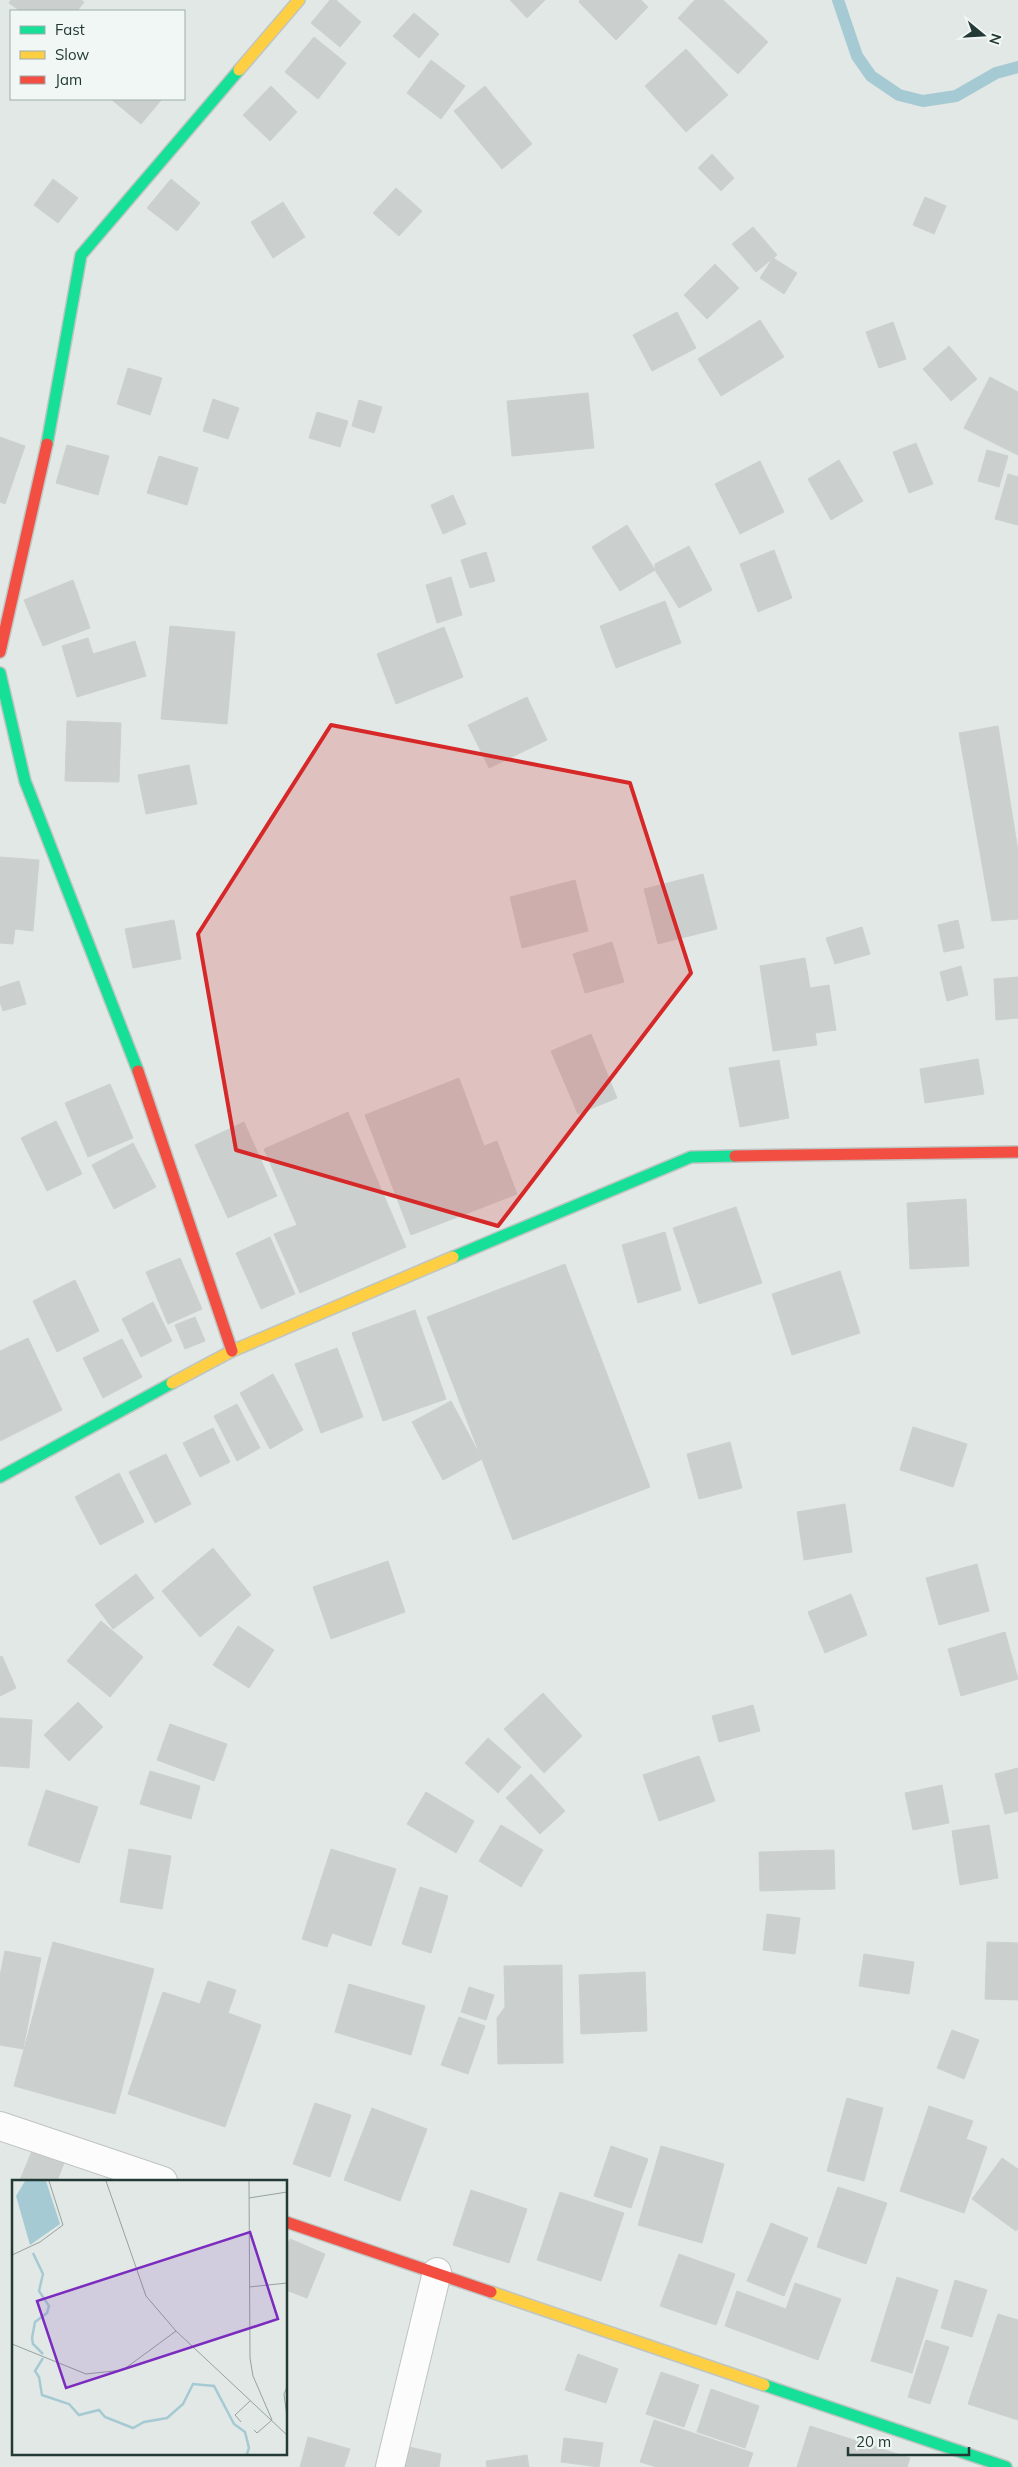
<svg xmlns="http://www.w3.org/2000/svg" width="1018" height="2467" font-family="Mulish,sans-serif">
<rect width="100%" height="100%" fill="#e2e8e5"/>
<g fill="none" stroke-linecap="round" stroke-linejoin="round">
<!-- stream -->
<path stroke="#a6cad3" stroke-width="12" d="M838 0 857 56 871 76 899 95 923 101 956 96 996 73 1018 67"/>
</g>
<!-- building -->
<g fill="#cbd0ce" stroke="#cbd1ce">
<path d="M11 0H81L84 2 77 11H20L9 3Z"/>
<path d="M330 0H336L361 22 340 47 311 23Z"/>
<path d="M510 0H545L527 18Z"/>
<path d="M580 0H641L648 7 616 40 579 2Z"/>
<path d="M695 0H723L768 42 738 74 678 18Z"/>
<path d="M414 13 439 34 419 58 393 36Z"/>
<path d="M314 37 346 63 318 99 285 72Z"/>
<path d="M686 49 728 95 686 132 645 86Z"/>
<path d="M431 60 465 86 441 119 407 93Z"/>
<path d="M271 86 297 112 270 141 243 115Z"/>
<path d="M485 86 532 144 502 169 454 111Z"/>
<path d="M111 99H162L141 124Z"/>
<path d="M712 154 734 178 721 191 698 168Z"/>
<path d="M53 179 78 198 58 223 34 205Z"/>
<path d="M171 179 200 203 177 231 147 208Z"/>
<path d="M396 188 422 211 399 236 373 213Z"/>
<path d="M925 197 946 206 934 234 913 225Z"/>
<path d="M283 202 305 237 273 258 251 222Z"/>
<path d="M753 227 777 255 756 272 732 244Z"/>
<path d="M773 258 797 273 784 294 760 278Z"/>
<path d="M715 264 739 288 707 319 684 295Z"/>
<path d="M677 312 696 348 652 371 633 335Z"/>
<path d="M760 320 784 357 752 377 729 340Z"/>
<path d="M893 322 906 359 879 368 866 332Z"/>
<path d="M729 340 752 377 721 396 698 359Z"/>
<path d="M949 346 977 379 951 401 923 369Z"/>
<path d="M128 368 162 378 150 415 117 404Z"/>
<path d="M990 377 1018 392V455L964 428Z"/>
<path d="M588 393 594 448 512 456 507 401Z"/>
<path d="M213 399 239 408 228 439 203 431Z"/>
<path d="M359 400 382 407 374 433 352 426Z"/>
<path d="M317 412 348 421 340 447 309 438Z"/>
<path d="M0 437 25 446 5 504 0 502Z"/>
<path d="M916 443 933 484 909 493 893 452Z"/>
<path d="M67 445 109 456 98 495 56 483Z"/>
<path d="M987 450 1008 456 999 487 978 481Z"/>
<path d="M159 456 198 468 187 505 147 493Z"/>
<path d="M839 460 863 501 831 520 808 479Z"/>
<path d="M760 461 784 512 740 534 715 484Z"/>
<path d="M1008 474 1018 477V525L995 519Z"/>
<path d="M453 495 466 524 443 534 431 505Z"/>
<path d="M627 525 655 570 620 591 592 547Z"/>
<path d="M689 546 712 590 679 608 655 570V564Z"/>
<path d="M774 550 792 598 758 612 740 564Z"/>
<path d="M486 552 495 581 470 588 461 560Z"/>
<path d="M451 577 462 615 437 623 426 585Z"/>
<path d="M73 580 90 628 43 646 24 600Z"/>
<path d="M665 601 681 643 616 668 600 626Z"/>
<path d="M170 626 235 632 227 724 161 719Z"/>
<path d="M444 627 463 677 396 704 377 654Z"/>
<path d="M88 638 93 654 135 641 146 676 77 697 62 646Z"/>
<path d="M527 697 547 740 489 768 468 725Z"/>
<path d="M67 721 121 723 119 782 65 781Z"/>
<path d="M998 726 1018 851V919L992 921 959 733Z"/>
<path d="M189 765 197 804 146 814 138 775Z"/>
<path d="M0 857 39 860 33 931 15 929 13 944 0 943Z"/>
<path d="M703 874 717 929 658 944 644 889Z"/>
<path d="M575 880 588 931 522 948 510 897Z"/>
<path d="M174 920 181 959 133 968 125 929Z"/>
<path d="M958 920 964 948 944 952 938 925Z"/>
<path d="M862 927 870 954 835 964 826 938Z"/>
<path d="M612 942 624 982 585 993 573 954Z"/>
<path d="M805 958 810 988 829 985 836 1030 815 1033 817 1045 773 1051 760 966Z"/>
<path d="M961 966 968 995 947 1001 940 972Z"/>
<path d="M1018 977V1018L996 1020 994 979Z"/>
<path d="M19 981 26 1004 3 1011 0 1002V987Z"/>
<path d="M591 1034 617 1098 578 1114 551 1051Z"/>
<path d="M978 1059 984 1094 925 1103 920 1069Z"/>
<path d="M779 1060 789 1118 740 1127 729 1068Z"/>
<path d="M459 1078 484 1146 497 1141 517 1194 411 1235 365 1115Z"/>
<path d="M110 1084 133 1138 88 1157 65 1103Z"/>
<path d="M348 1112 406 1247 300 1293 274 1234 297 1225 264 1149Z"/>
<path d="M56 1121 82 1174 47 1191 21 1138Z"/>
<path d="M244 1122 277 1196 228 1218 195 1145Z"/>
<path d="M133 1143 156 1187 114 1209 92 1165Z"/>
<path d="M966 1199 969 1266 910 1269 907 1203Z"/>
<path d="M736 1207 762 1283 699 1304 673 1228Z"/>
<path d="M665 1232 681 1290 638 1303 622 1245Z"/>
<path d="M270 1237 295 1294 261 1309 236 1253Z"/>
<path d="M180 1258 202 1309 168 1324 146 1272Z"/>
<path d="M565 1264 650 1487 513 1540 427 1317Z"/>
<path d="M840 1271 860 1333 792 1355 772 1294Z"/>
<path d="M75 1280 99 1331 57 1352 33 1301Z"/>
<path d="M153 1302 172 1341 141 1357 122 1319Z"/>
<path d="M415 1310 446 1399 383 1421 352 1333Z"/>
<path d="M195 1317 205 1341 185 1349 175 1325Z"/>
<path d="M28 1338 62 1410 0 1441V1351Z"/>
<path d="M122 1339 142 1377 103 1398 83 1358Z"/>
<path d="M337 1348 363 1417 321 1433 295 1364Z"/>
<path d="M273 1374 303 1430 270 1449 240 1393Z"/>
<path d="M451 1401 482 1459 443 1480 412 1422Z"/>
<path d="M237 1404 260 1448 237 1461 214 1416Z"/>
<path d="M913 1427 967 1444 953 1487 900 1470Z"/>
<path d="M213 1428 230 1462 200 1477 183 1443Z"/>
<path d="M730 1442 742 1488 699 1499 687 1454Z"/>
<path d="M166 1454 191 1504 155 1523 129 1472Z"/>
<path d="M119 1473 144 1522 100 1545 75 1497Z"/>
<path d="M845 1504 852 1552 804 1560 797 1512Z"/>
<path d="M213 1548 251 1595 200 1637 162 1591Z"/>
<path d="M388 1561 405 1612 331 1639 313 1587Z"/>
<path d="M977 1564 989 1611 939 1625 926 1578Z"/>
<path d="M136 1574 154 1598 113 1629 95 1605Z"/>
<path d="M851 1594 867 1635 825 1653 808 1612Z"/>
<path d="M101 1621 143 1657 110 1697 67 1661Z"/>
<path d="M238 1626 274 1650 249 1688 213 1665Z"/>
<path d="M1005 1632 1018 1679 961 1696 948 1649Z"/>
<path d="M2 1656 16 1688 0 1696V1657Z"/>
<path d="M543 1693 582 1736 544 1773 504 1729Z"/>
<path d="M78 1702 103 1727 69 1761 44 1735Z"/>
<path d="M753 1705 760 1731 719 1742 712 1716Z"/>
<path d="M0 1718 32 1720 29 1768 0 1766Z"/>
<path d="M170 1724 227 1744 214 1781 157 1760Z"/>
<path d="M488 1738 521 1767 498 1793 465 1763Z"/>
<path d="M699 1756 715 1801 659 1821 643 1775Z"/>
<path d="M1018 1768V1811L1005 1814 995 1774Z"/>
<path d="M150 1771 200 1786 191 1819 140 1804Z"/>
<path d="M531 1774 565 1811 540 1834 506 1798Z"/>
<path d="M942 1785 949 1823 913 1830 905 1793Z"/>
<path d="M46 1790 98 1807 79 1863 28 1845Z"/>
<path d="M426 1792 474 1821 456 1853 407 1824Z"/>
<path d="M501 1825 543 1850 521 1887 479 1861Z"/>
<path d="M989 1825 998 1878 960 1885 952 1831Z"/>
<path d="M129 1849 171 1856 162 1909 120 1902Z"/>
<path d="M331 1849 396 1869 371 1946 332 1933 327 1947 302 1939Z"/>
<path d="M834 1850 835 1889 760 1891 759 1852Z"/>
<path d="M420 1887 448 1896 431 1953 402 1944Z"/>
<path d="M767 1914 800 1918 795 1954 763 1950Z"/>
<path d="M53 1942 154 1969 115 2114 14 2086Z"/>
<path d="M987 1942 1018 1943V2000L985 1999Z"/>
<path d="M5 1951 41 1958 23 2049 0 2045V1976Z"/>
<path d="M864 1954 914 1962 909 1994 859 1986Z"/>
<path d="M562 1965 563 2063 498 2064 497 2018 505 2007 504 1966Z"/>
<path d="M645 1972 647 2031 581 2034 579 1975Z"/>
<path d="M208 1981 236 1990 228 2013 261 2025 225 2127 128 2094 163 1992 200 2004Z"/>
<path d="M349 1984 425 2006 411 2055 335 2032Z"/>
<path d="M469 1987 494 1995 486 2020 461 2012Z"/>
<path d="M459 2017 485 2026 468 2074 441 2065Z"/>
<path d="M952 2030 979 2040 964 2079 937 2068Z"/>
<path d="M847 2098 883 2108 864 2181 827 2171Z"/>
<path d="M315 2103 351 2115 330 2177 293 2164Z"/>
<path d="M929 2106 973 2121 966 2139 987 2147 964 2213 900 2191Z"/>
<path d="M372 2108 427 2129 400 2201 344 2180Z"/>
<path d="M611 2146 648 2159 631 2208 594 2196Z"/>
<path d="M661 2146 724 2164 702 2243 638 2225Z"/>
<path d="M32 2151 64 2163 57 2181 20 2180Z"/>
<path d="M1002 2158 1018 2169V2228L1016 2231 972 2199Z"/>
<path d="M838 2187 887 2203 866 2264 817 2247Z"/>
<path d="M471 2190 527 2209 509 2263 453 2245Z"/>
<path d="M560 2192 624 2213 601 2281 537 2260Z"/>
<path d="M771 2223 808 2238 784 2296 747 2281Z"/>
<path d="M290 2239 325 2254 307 2298 286 2290V2248Z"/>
<path d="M679 2254 735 2274 716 2325 660 2306Z"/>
<path d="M897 2277 938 2290 912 2373 871 2361Z"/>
<path d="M955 2280 987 2290 972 2337 941 2328Z"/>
<path d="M795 2283 841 2299 818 2360 725 2326 737 2291 786 2309Z"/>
<path d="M998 2314 1018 2320V2420L968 2404Z"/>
<path d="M926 2340 949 2347 930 2404 908 2397Z"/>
<path d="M578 2354 618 2369 606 2403 565 2390Z"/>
<path d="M661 2372 699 2385 684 2427 646 2414Z"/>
<path d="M711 2389 759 2406 745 2448 697 2432Z"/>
<path d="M654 2420 753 2453 748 2467H657L640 2462Z"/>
<path d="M810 2426 910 2458 907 2467H797Z"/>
<path d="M308 2437 350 2449 344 2467H300Z"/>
<path d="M564 2438 603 2443 599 2467 561 2462Z"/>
<path d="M404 2446 441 2454 439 2467H400Z"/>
<path d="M527 2455 529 2467H487L486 2461Z"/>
</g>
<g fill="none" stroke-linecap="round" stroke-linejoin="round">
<!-- street casing -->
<g stroke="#bfc4c2" stroke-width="30">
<g id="street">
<path d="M0 2126 163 2181"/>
<path d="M390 2467 437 2272"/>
</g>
</g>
<!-- fast casing -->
<g stroke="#bfc5c3" stroke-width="14">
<g id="fast">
<path d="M47 444 81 255 239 70"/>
<path d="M0 673 25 781 138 1071"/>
<path d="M453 1257 691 1157 735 1156"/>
<path d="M0 1477 172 1383"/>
<path d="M764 2385 1006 2467"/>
</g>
</g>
<!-- slow casing -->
<g stroke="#bfc5c3" stroke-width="14">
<g id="slow">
<path d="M239 70 299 0"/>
<path d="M172 1383 232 1351 453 1257"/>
<path d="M491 2292 764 2385"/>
</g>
</g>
<!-- jam casing -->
<g stroke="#bfc5c3" stroke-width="14">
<g id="jam">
<path d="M0 652 47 444"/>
<path d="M138 1071 232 1351"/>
<path d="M735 1156 1018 1152"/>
<path d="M286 2222 491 2292"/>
</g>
</g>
<!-- street -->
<use href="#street" stroke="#fbfcfb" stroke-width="28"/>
<!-- fast -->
<use href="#fast" stroke="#16e098" stroke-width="11"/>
<!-- slow -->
<use href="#slow" stroke="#ffcf43" stroke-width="11"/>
<!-- jam -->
<use href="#jam" stroke="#f24e42" stroke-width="11"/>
</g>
<!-- marked area -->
<path fill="#d62828" fill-opacity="0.2" stroke="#d62828" stroke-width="4" stroke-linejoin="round" d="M331 725 630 783 691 973 498 1226 236 1150 198 934Z"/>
<!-- overview -->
<g transform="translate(12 2180)">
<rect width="275" height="275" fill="#e2e8e5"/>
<path d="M13 1H34L48 44 18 65 4 16Z" fill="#a6cad3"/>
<path fill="none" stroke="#a6cad3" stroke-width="2.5" d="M21 73 31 94 27 111 37 126 35 133 23 142 20 158 21 164 31 174M31 178 23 191 27 197 30 215 57 224 67 235 87 230 93 237 121 248 132 242 155 238 171 224 181 204 202 206 222 244 233 252 237 268 235 274"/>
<path fill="none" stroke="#95a29f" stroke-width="1" d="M94 1 134 116 164 151 275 255M237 1 238 178 241 196 260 240 245 253 242 250M237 18 275 12M0 75 28 62 51 45 37 1M237 107 275 103M0 164 74 194 111 190 164 151M275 207 272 214 275 237M229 242 223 235 238 221"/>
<path fill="#7b2cbf" fill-opacity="0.15" stroke="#7b2cbf" stroke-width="2.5" d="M238 52 266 139 54 208 25 121Z"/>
<rect width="275" height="275" fill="none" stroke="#223935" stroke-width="2.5"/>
</g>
<!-- legend -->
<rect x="10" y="10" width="175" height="90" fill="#f0f7f4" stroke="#9eaba8"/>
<rect x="20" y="26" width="25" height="8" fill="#16e098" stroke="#9eaba8"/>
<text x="55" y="35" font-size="15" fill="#223935">Fast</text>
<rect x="20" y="51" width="25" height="8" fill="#ffcf43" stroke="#9eaba8"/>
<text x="55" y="60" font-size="15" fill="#223935">Slow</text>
<rect x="20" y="76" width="25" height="8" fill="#f24e42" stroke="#9eaba8"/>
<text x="55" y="85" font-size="15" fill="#223935">Jam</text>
<!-- north arrow -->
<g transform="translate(983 35) rotate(108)" stroke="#f0f7f4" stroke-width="4" paint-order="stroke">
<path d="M0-4L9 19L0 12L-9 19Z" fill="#223935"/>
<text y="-8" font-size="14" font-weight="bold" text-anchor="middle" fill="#223935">N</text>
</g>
<!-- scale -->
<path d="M848 2447v8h121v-8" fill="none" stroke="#223935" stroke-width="2.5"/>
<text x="856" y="2447" font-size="15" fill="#223935" stroke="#f0f7f4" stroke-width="4" paint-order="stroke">20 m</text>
</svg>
